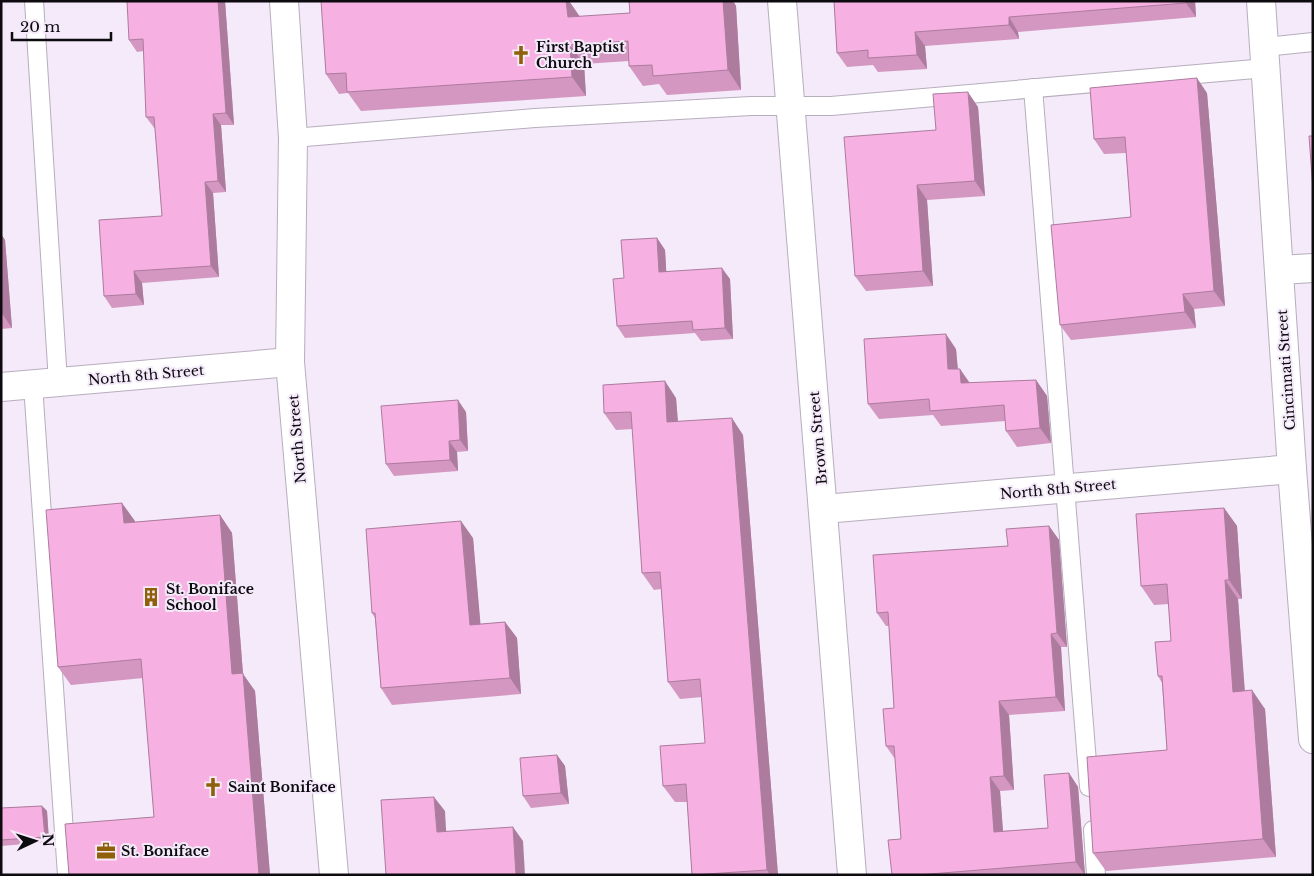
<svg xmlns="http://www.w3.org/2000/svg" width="1314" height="876" font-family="'Libre Baskerville',serif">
<rect width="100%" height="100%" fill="#f4eaf9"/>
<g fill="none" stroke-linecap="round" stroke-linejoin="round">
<!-- service casing -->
<g stroke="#b7aebd" stroke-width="20">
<g id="service">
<path d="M34 1 58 382"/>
<path d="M1265 47 1313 42"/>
<path d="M1033 88 1089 787"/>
<path d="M293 138 535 118 751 106H831L1266 68"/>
<path d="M33 385 67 875"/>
<path d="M1093 830 1096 875"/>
</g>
</g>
<!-- minor casing -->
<g stroke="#b7aebd" stroke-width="30">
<g id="minor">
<path d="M284 1 293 138 290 362 334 875"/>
<path d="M782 1 852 875"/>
<path d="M1261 1 1292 469 1313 739"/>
<path d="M1280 270 1313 268"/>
<path d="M1 387 290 362"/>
<path d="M824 509 1292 469"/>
</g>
</g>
<!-- service -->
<use href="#service" stroke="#fff" stroke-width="18"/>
<!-- minor -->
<use href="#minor" stroke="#fff" stroke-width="28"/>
</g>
<!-- wall -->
<g fill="#d497c2">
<path d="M225 1 234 125H221L226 192 213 193 219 277 142 283 144 305 112 308 104 296 162 216 155 129 146 117 144 51 137 52 129 40Z"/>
<path d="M569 1 580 17 630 13 629 1H733L736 6 741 90 667 95 659 84 643 86 629 66V61L584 64 586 96 361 111 348 93 339 94 326 74Z"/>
<path d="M834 1H1195L1196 17 1018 32 1019 39 925 46 927 69 878 72 873 65 847 67 837 53Z"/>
<path d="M1207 93 1225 306 1194 309 1196 328 1071 340 1060 325 1131 217 1126 153 1104 154 1094 139Z"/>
<path d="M978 107 985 196 927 200 933 286 866 291 855 276 936 130Z"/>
<path d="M1 234 5 240 12 328 1 329Z"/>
<path d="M657 238 665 250 666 271 730 279 733 339 701 341 695 333 625 338 617 326 624 278Z"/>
<path d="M956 349 958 369H960L970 383 1036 380 1047 396 1051 443 1017 447 1006 431 1005 421 941 426 933 415 879 419 868 404Z"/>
<path d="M676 398 678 421 743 435 778 875H692L687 802H675L663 786 705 743 702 697 680 699 668 682 661 589 654 590 642 573 633 429 616 430 604 413Z"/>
<path d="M466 412 468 451 457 452 458 471 394 476 386 464Z"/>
<path d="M1224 508 1237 526 1242 599H1238L1245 691 1265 709 1276 857 1106 871 1093 853 1167 750 1162 683 1158 676 1171 641 1169 604 1154 605 1141 586Z"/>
<path d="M220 515 232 533 243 674 255 691 270 875H69L154 817 143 678 71 685 58 667 135 521V522Z"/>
<path d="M1049 526 1059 540 1067 647H1061L1065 711 1009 715 1014 790 1000 791 1003 831 1048 828 1069 773 1078 787 1085 875H892L901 839 895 759 886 746 894 708 889 626H886L877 613 1008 546Z"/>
<path d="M473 538 480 624 505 622 517 638 521 694 392 705 381 688 375 618 372 613Z"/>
<path d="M557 755 565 766 569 804 531 808 523 796Z"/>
<path d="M42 806 47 811 49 842 1 846V808Z"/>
</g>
<!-- shaded-wall -->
<g fill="#ac7b9e">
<path d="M218 1H225L234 125 226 113Z"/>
<path d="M566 1H569L580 17H568Z"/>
<path d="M721 1H733L736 6 741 90 728 70Z"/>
<path d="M1186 1H1195L1196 17 1186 3Z"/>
<path d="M1009 17 1018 32 1019 39 1009 25Z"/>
<path d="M915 32 925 46 927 69 917 55Z"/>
<path d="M570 45 584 64 586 96 572 77Z"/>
<path d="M1197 78 1207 93 1225 306 1214 291Z"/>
<path d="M968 92 978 107 985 196 975 181Z"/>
<path d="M213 114 221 125 226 192 218 181Z"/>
<path d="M205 182 213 193 219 277 211 266Z"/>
<path d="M917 185 927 200 933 286 923 271Z"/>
<path d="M1 234 5 240 12 328 1 312Z"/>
<path d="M657 238 665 250 667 283 659 272Z"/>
<path d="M722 268 730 279 733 339 725 328Z"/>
<path d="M134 271 142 283 144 305 136 294Z"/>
<path d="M1183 294 1194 309 1196 328 1185 312Z"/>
<path d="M946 334 956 349 959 385 948 369Z"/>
<path d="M960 369 970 384 961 383Z"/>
<path d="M1036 380 1047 396 1051 443 1040 428Z"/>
<path d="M665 381 676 398 679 439 667 422Z"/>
<path d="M458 400 466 412 468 451 460 440Z"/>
<path d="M732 418 743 435 778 875H770L767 870Z"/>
<path d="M449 441 457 452 458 471 450 460Z"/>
<path d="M122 503 135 521 136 541 124 523Z"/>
<path d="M1224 508 1237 526 1242 599 1229 580Z"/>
<path d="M220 515 232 533 243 674 255 691 270 875H259L232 674Z"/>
<path d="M461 521 473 538 482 641 470 625Z"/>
<path d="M1049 526 1059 540 1067 647 1057 633Z"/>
<path d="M1225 580 1238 599 1246 711 1233 692Z"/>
<path d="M505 622 517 638 521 694 510 678Z"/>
<path d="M1051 634 1061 647 1065 711 1056 697Z"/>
<path d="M1252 690 1265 709 1276 857 1263 839Z"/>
<path d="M999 701 1009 715 1014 790 1004 776Z"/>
<path d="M557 755 565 766 569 804 561 793Z"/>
<path d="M1069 773 1078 787 1085 875 1076 862Z"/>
<path d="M990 777 1000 791 1004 846 994 832Z"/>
<path d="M434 797 445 811 447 847 437 832Z"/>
<path d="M42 806 47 811 49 842 45 837Z"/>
<path d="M513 827 523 841 525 875H516Z"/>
</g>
<!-- building -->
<g fill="#f6b0e1" stroke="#ac7b9e">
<path d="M127 1H218L226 113 213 114 218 181 205 182 211 266 134 271 136 294 104 296 99 220 162 216 154 117H146L143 39 129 40Z"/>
<path d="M321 1H566L568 17 630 13 629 1H723L728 70 653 76 652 65 629 66 628 41 570 45 572 77 347 92 346 73 326 74Z"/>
<path d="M834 1H1186V3L1009 17V25L915 32 917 55 868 58V50L837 53Z"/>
<path d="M1197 78 1214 291 1183 294 1185 312 1060 325 1051 225 1131 217 1125 137 1094 139 1090 88Z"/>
<path d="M968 92 975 181 917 185 923 271 855 276 844 137 936 130 933 94Z"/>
<path d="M1309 136H1313V190Z"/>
<path d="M657 238 659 272 722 268 725 328 693 330 692 321 617 326 613 279 624 278 621 240Z"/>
<path d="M946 334 948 369H960L961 383 1036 380 1040 428 1006 431 1004 405 930 411 929 399 868 404 864 339Z"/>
<path d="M665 381 667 422 732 418 767 870 692 875 686 784 663 786 660 746 705 743 700 679 668 682 660 572 642 573 631 412 604 413 603 385Z"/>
<path d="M458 400 460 440 449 441 450 460 386 464 381 406Z"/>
<path d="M122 503 124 523 220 515 232 674 243 673 259 875H69L65 824 154 817 141 659 58 667 46 510Z"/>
<path d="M1224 508 1229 580H1225L1233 692 1252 690 1263 839 1093 853 1087 757 1167 750 1162 676H1158L1155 642 1171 641 1167 584 1141 586 1136 514Z"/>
<path d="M461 521 470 625 505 622 510 678 381 688 375 613H372L366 529Z"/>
<path d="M1049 526 1057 633 1051 634 1056 697 999 701 1004 776 990 777 994 832 1048 828 1044 775 1069 773 1076 862 918 875H892L888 840 901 839 894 746H886L883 709 894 708 888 612 877 613 873 555 1008 546 1006 529Z"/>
<path d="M557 755 561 793 523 796 520 758Z"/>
<path d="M434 797 437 832 513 827 516 875H386L381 800Z"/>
<path d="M42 806 45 837 1 840V808Z"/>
</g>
<!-- icons -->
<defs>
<g id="church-bare" transform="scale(1.5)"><path d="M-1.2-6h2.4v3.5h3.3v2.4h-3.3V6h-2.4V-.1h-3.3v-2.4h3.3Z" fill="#8f6009" stroke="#f4eaf9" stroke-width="2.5" paint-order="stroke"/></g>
<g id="building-bare" transform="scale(1.5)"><path d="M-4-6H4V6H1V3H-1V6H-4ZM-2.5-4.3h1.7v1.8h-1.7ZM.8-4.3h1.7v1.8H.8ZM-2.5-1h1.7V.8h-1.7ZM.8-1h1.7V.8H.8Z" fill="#8f6009" stroke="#f4eaf9" stroke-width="2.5" paint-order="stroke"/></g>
<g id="office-bare" transform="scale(1.5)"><path d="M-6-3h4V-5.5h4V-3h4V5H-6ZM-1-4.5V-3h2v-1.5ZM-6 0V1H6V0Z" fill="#8f6009" stroke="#f4eaf9" stroke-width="2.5" paint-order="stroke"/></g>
</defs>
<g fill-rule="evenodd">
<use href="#church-bare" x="521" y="55"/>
<use href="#building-bare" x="151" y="597"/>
<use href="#church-bare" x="213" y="787"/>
<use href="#office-bare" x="106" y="851"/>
</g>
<g text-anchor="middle" stroke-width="4" stroke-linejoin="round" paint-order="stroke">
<!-- poi labels -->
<g font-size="14" font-weight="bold" fill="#0e0b10" stroke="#f4eaf9" text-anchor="start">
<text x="536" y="52">First Baptist<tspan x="536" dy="16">Church</tspan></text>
<text x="166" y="594">St. Boniface<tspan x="166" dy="16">School</tspan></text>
<text x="228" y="792">Saint Boniface</text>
<text x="121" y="856">St. Boniface</text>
</g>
<!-- street labels -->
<g font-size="14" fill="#0e0b10" stroke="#f4eaf9">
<text transform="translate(1286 370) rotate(-94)" y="5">Cincinnati Street</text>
<text transform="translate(146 375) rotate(-5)" y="5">North 8th Street</text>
<text transform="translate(818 438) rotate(-95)" y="5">Brown Street</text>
<text transform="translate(297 439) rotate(-95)" y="5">North Street</text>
<text transform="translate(1058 489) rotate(-5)" y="5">North 8th Street</text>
</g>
</g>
<!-- border -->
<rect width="1314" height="876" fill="none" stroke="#0e0b10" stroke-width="5"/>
<!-- north arrow -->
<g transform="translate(35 841) rotate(86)" stroke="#f4eaf9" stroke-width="4" paint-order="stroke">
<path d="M0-4L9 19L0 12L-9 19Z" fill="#0e0b10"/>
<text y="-8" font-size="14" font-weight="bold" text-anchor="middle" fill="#0e0b10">N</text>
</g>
<!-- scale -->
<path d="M12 32v8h99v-8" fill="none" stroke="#0e0b10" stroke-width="2.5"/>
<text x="20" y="32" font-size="15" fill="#0e0b10" stroke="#f4eaf9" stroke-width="4" paint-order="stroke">20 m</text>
</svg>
